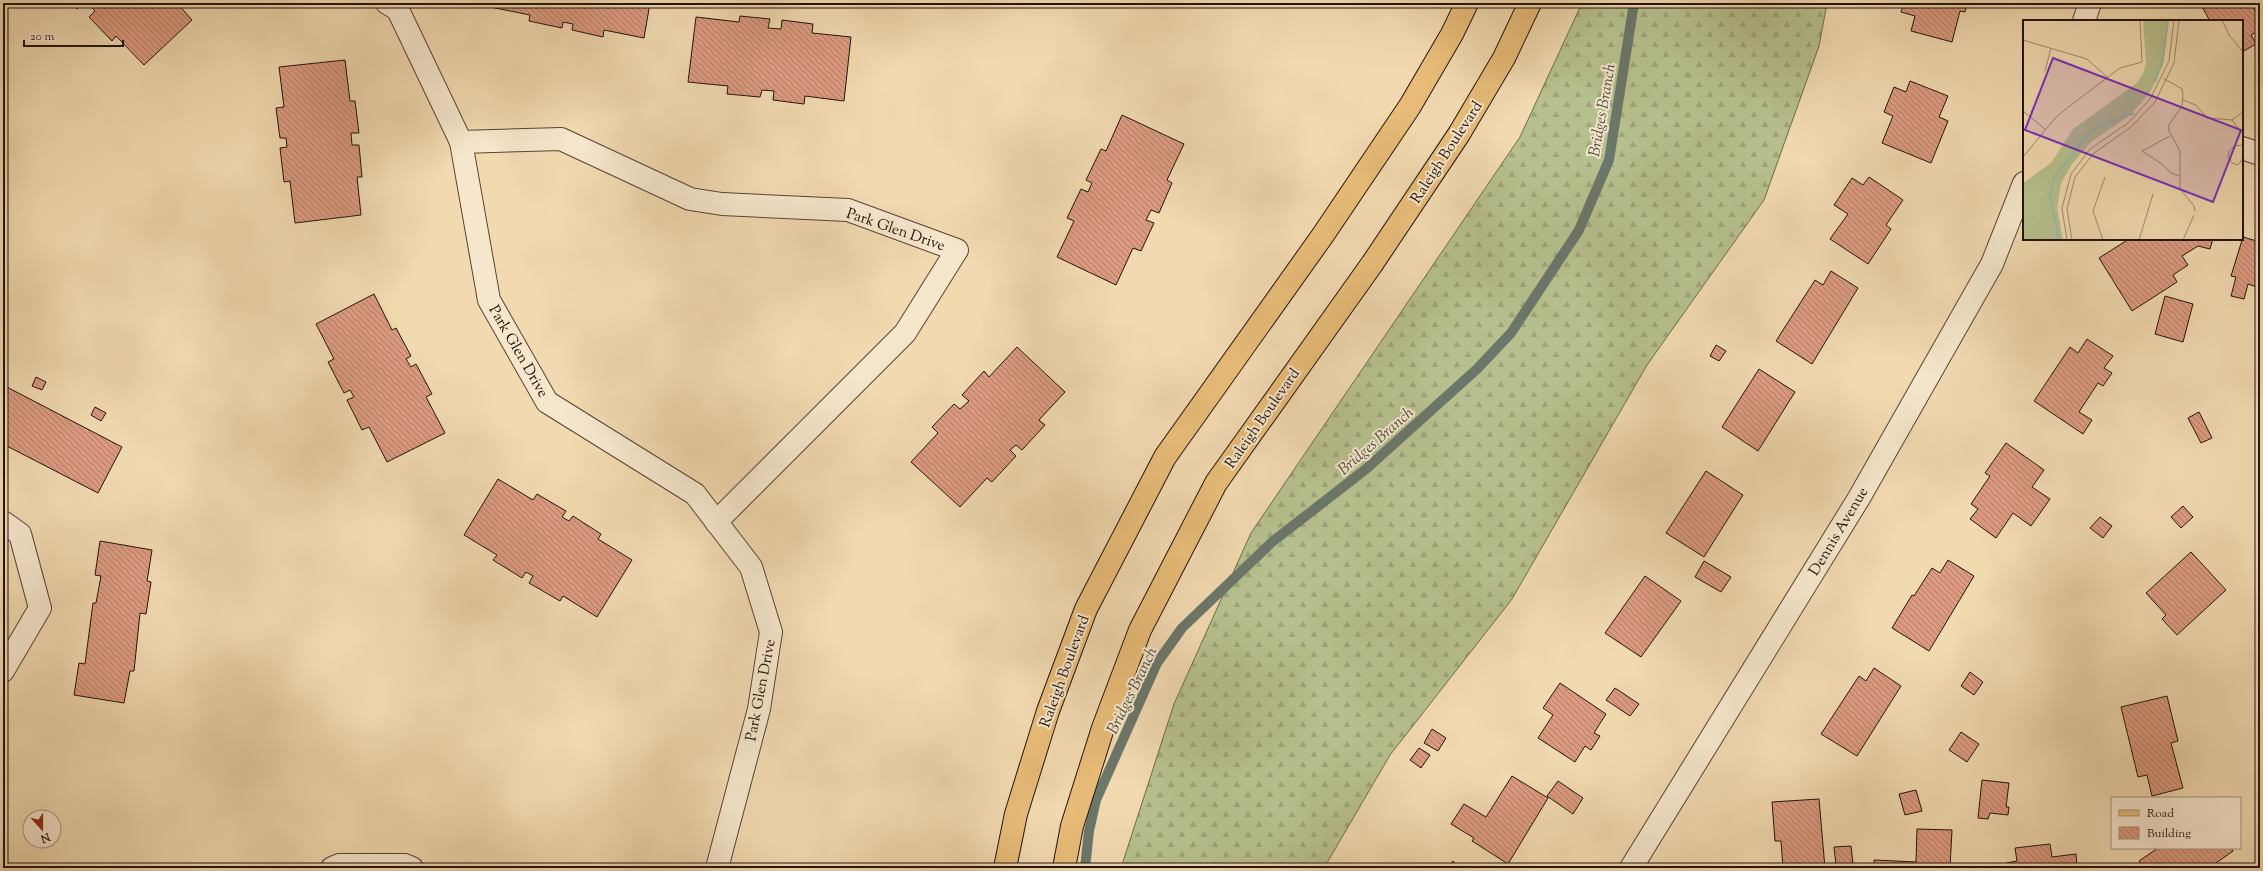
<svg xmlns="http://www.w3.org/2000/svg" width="2263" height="871" font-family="'Sorts Mill Goudy',serif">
<defs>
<pattern id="forest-firs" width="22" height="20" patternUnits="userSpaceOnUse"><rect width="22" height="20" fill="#b6c08e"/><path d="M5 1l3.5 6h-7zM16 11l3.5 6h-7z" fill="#9ca479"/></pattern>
<pattern id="building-back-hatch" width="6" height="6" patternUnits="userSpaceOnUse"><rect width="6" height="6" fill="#dc9b81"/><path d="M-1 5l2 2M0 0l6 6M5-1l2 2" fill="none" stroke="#b27d68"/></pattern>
</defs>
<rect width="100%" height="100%" fill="#f1d9b0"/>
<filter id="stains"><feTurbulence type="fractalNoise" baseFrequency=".005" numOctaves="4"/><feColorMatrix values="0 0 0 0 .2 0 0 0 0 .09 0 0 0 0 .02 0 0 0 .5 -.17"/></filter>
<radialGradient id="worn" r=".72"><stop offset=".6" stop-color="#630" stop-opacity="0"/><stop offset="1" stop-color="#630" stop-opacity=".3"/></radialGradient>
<!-- forest -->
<path fill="url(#forest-firs)" stroke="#6c6a4c" d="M1582 3H1827L1819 46 1764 200 1647 365 1512 599 1390 755 1324 868H1121L1174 704 1251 533 1520 137Z"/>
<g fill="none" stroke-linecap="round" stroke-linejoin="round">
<!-- stream -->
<path stroke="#6b776a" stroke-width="10" d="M1085 868 1089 831 1096 800 1157 663 1182 628 1272 542 1366 469 1477 369 1511 333 1579 230 1609 160 1634 3"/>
</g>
<!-- building -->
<g fill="url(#building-back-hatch)" stroke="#22130a">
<path d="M72 3H83L77 9Z"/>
<path d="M88 3H177L192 20 144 65 116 36 112 41 89 17 95 11Z"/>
<path d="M490 3H650L644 38 604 30 603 37 572 30 573 24 563 22 562 28 529 21 530 15 490 7Z"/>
<path d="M1904 3H1967L1965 12 1960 11 1952 42 1911 31 1915 16 1901 12Z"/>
<path d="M2200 3H2251L2260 20V30L2251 35 2256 44 2242 52V21H2210Z"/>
<path d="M740 16 770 19 768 28 781 29 782 20 813 24 812 33 851 37 844 101 805 96 804 104 773 100 774 91 762 90 760 97 727 94 728 86 688 82 696 17 739 22Z"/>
<path d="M345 60 350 101H355L359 133H351L352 145H359L362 177H357L361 215 295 223 290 181 284 182 280 148 287 147 286 138H280L276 108 284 107 279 67Z"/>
<path d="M1910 81 1948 96 1939 117 1948 121 1931 163 1882 143 1893 116 1884 112 1894 87 1906 92Z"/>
<path d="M1122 115 1184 144 1167 180 1172 183 1159 213 1151 210 1146 220 1154 223 1141 251 1133 248 1116 285 1057 257 1074 221 1067 218 1081 189 1088 192 1092 183 1086 180 1101 149 1106 151Z"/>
<path d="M1869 177 1903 200 1886 225 1891 229 1868 264 1830 239 1848 214 1834 205 1852 178 1863 185Z"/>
<path d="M2243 237 2260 242V288L2248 284 2244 299 2231 296 2236 277 2231 276Z"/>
<path d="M2129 239 2132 240 2213 239 2210 249 2198 246 2182 256 2188 265 2173 275 2177 282 2132 311 2099 258Z"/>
<path d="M1831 271 1858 288 1812 364 1776 341 1815 280 1823 285Z"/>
<path d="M374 294 392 330 396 328 411 356 406 359 411 367 416 364 432 394 426 397 445 433 387 462 369 427 362 430 347 400 354 397 350 390 344 393 328 362 334 359 316 324Z"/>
<path d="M2165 296 2193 304 2183 342 2155 334Z"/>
<path d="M2087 339 2113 356 2104 368 2112 373 2103 386 2098 383 2079 412 2092 420 2083 434 2034 401 2070 347 2078 353Z"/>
<path d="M1716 345 1726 351 1719 361 1710 356Z"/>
<path d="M1017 347 1065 392 1039 420 1045 425 1022 450 1016 445 1010 450 1016 456 992 482 987 478 960 507 911 462 938 433 932 427 954 404 960 409 969 401 962 395 984 371 989 377Z"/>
<path d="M1759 369 1795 392 1758 451 1722 427Z"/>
<path d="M36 377 46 382 42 390 32 386Z"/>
<path d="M3 385 122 447 98 493 3 444Z"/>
<path d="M95 407 106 413 101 421 91 415Z"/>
<path d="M2199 412 2212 438 2201 443 2188 418Z"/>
<path d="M2006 443 2044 470 2032 487 2050 499 2031 526 2013 513 1996 538 1970 519 1978 509 1971 504 1990 476 1985 473Z"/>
<path d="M1706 471 1743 495 1704 557 1666 533Z"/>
<path d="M498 479 533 500 537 494 566 511 562 517 569 521 573 516 601 534 598 539 632 560 597 617 563 596 560 601 529 583 533 576 526 572 522 578 493 560 497 555 464 535Z"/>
<path d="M2183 506 2193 517 2181 528 2171 517Z"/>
<path d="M2100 517 2112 526 2103 538 2090 528Z"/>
<path d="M100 541 152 550 147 581 151 582 146 614 140 613 134 671H130L124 703 74 695 79 663 85 664 93 603H96L101 576 95 575Z"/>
<path d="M2191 552 2226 590 2177 635 2162 619 2166 615 2146 593Z"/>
<path d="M1948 560 1974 576 1929 651 1892 628 1912 595 1914 596 1932 568 1940 573Z"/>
<path d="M1704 561 1731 577 1721 592 1695 577Z"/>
<path d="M1645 576 1681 601 1641 657 1605 633Z"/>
<path d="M1874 668 1901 686 1857 756 1821 734 1859 676 1866 681Z"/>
<path d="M1970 672 1983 682 1974 695 1961 686Z"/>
<path d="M1560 683 1606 714 1594 733 1600 736 1591 750 1585 746 1575 762 1538 738 1553 715 1543 708Z"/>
<path d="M1615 688 1639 704 1630 716 1606 700Z"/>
<path d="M2167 696 2178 741 2171 743 2183 788 2152 796 2147 775 2138 777 2121 707Z"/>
<path d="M1432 729 1446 738 1438 751 1424 743Z"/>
<path d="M1961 732 1979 744 1967 762 1949 750Z"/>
<path d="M1419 748 1430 755 1421 768 1410 760Z"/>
<path d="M1512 776 1548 798 1508 864 1472 841 1474 838 1451 824 1464 804 1486 817Z"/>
<path d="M1982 780 2009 783 2006 807H2009L2008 815 1990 813 1988 819 1978 818Z"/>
<path d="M1558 781 1583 798 1573 814 1547 796Z"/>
<path d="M1916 790 1922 811 1905 815 1899 794Z"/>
<path d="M1819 799 1825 868H1783L1781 841H1775L1772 802Z"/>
<path d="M1917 829 1952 830 1950 868H1874V860L1916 862Z"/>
<path d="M2050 844 2052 857 2076 854 2077 868H2006V863L2017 861 2015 848Z"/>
<path d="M1851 846 1853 864 1836 865 1834 847Z"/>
<path d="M2158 848H2231L2233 851 2209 868H2144L2139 861Z"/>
<path d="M1453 861 1460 868H1446Z"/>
</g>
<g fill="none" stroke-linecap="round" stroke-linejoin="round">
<!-- street casing -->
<g stroke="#564434" stroke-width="24">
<g id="street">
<path d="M387 3 398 10 461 142 489 300 547 402 695 494 751 567 771 632 759 709 717 868"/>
<path d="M2084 21 2090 3"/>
<path d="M461 142 561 139 690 199 722 204 848 210 957 250 905 333 716 522"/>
<path d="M2242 148 2260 154"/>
<path d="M3 522 20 534 40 608 3 671"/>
<path d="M332 868 339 865H405L412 868"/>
<path d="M1631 868 1859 498 1992 264 2024 183"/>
</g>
</g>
<!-- primary casing -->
<g stroke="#22130a" stroke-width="24">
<g id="primary">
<path d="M1005 868 1016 814 1048 711 1086 609 1165 457 1323 235 1410 106 1452 34 1467 3"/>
<path d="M1064 868 1072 826 1103 728 1140 630 1216 483 1372 264 1459 134 1504 58 1530 3"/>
</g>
</g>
<!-- street -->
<use href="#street" stroke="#f6e6cc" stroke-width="22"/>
<!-- primary -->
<use href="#primary" stroke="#e8bc78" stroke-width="22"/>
</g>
<g text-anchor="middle" stroke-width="4" stroke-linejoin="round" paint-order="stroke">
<!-- street labels -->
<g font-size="15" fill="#22130a" stroke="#f6e6cc">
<text transform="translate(1446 152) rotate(-57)" y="5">Raleigh Boulevard</text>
<text transform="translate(896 229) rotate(19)" y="5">Park Glen Drive</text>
<text transform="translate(519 351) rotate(60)" y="5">Park Glen Drive</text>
<text transform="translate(1262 418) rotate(-55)" y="5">Raleigh Boulevard</text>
<text transform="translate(1838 531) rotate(-59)" y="5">Dennis Avenue</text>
<text transform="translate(1064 671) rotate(-70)" y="5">Raleigh Boulevard</text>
<text transform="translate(760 690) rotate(-79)" y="5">Park Glen Drive</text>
</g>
<!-- water labels -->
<g font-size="16" font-style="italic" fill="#4c4d42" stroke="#f6e6cc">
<text transform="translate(1601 110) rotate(-80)" y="6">Bridges Branch</text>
<text transform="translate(1375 440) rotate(-41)" y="6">Bridges Branch</text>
<text transform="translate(1131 690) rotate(-64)" y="6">Bridges Branch</text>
</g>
</g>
<!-- overview -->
<g transform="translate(2023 20)">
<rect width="220" height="220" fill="#f1d9b0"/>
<path d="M120 0H146L140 45 127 72 115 86 103 98 68 122 49 144 38 163 34 188 40 220H28L33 211 30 201 17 199 13 188 18 171 0 168V163L28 143 50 109 114 63 120 54 123 43Z" fill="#b6c08e"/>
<path d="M0 168 18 170 13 188 17 199 30 201 33 211 28 220H0Z" fill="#b6c08e"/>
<path fill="none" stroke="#9bbaaa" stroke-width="2" d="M132 62 140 39 145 0M36 220 27 176 31 158 66 113 79 105 111 93"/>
<path fill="none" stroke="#9e8a6e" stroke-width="1" d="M199 0 206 15 220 32M0 20 64 39 84 57M22 51 28 28M140 58 159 69 160 75 159 86 146 105V111L157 131V169L171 186 172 191M160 80 173 85 184 98 209 100 220 114M0 91 22 109M209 100 220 92M147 116 119 131 139 144 148 153 156 156M220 125 212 126 206 131 205 137 209 143 215 145 220 138M0 137 33 97 52 82 97 48 119 42 117 0M44 220 39 188 48 154 67 129 105 103 127 79 146 41 151 0M49 220 44 189 52 157 71 133 108 107 132 82 151 43 156 0M80 220 70 191 82 157M116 220 130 174M160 220 171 195"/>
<path fill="#7b2cbf" fill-opacity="0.15" stroke="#7b2cbf" stroke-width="2" d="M30 38 218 110 190 182 2 110Z"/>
<rect width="220" height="220" fill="none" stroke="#22130a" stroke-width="2"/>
</g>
<!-- margin -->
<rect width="2263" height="871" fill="none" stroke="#f1d9b0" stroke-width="16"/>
<rect x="4" y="4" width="2255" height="863" fill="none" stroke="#22130a" stroke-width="2"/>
<rect x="8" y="8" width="2247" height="855" fill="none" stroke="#22130a"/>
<!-- legend -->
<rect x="2111" y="797" width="130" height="52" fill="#f6e6cc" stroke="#a1927e"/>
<rect x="2119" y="810" width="20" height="6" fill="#e8bc78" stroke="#a1927e"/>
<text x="2147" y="817" font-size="12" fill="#22130a">Road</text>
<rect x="2119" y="827" width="20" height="12" fill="url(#building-back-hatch)" stroke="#a1927e"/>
<text x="2147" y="837" font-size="12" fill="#22130a">Building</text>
<!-- north arrow -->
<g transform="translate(42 829) rotate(159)"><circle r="19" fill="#f6e6cc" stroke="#a1927e"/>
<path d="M0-3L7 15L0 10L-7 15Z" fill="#8f2418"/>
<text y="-6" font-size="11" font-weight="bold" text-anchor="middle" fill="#22130a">N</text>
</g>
<!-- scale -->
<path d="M24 40v6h99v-6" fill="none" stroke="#22130a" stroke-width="2"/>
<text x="30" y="40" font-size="12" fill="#22130a" stroke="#f6e6cc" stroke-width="3" paint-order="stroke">20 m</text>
<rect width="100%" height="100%" filter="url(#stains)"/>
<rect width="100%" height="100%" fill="url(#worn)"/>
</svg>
